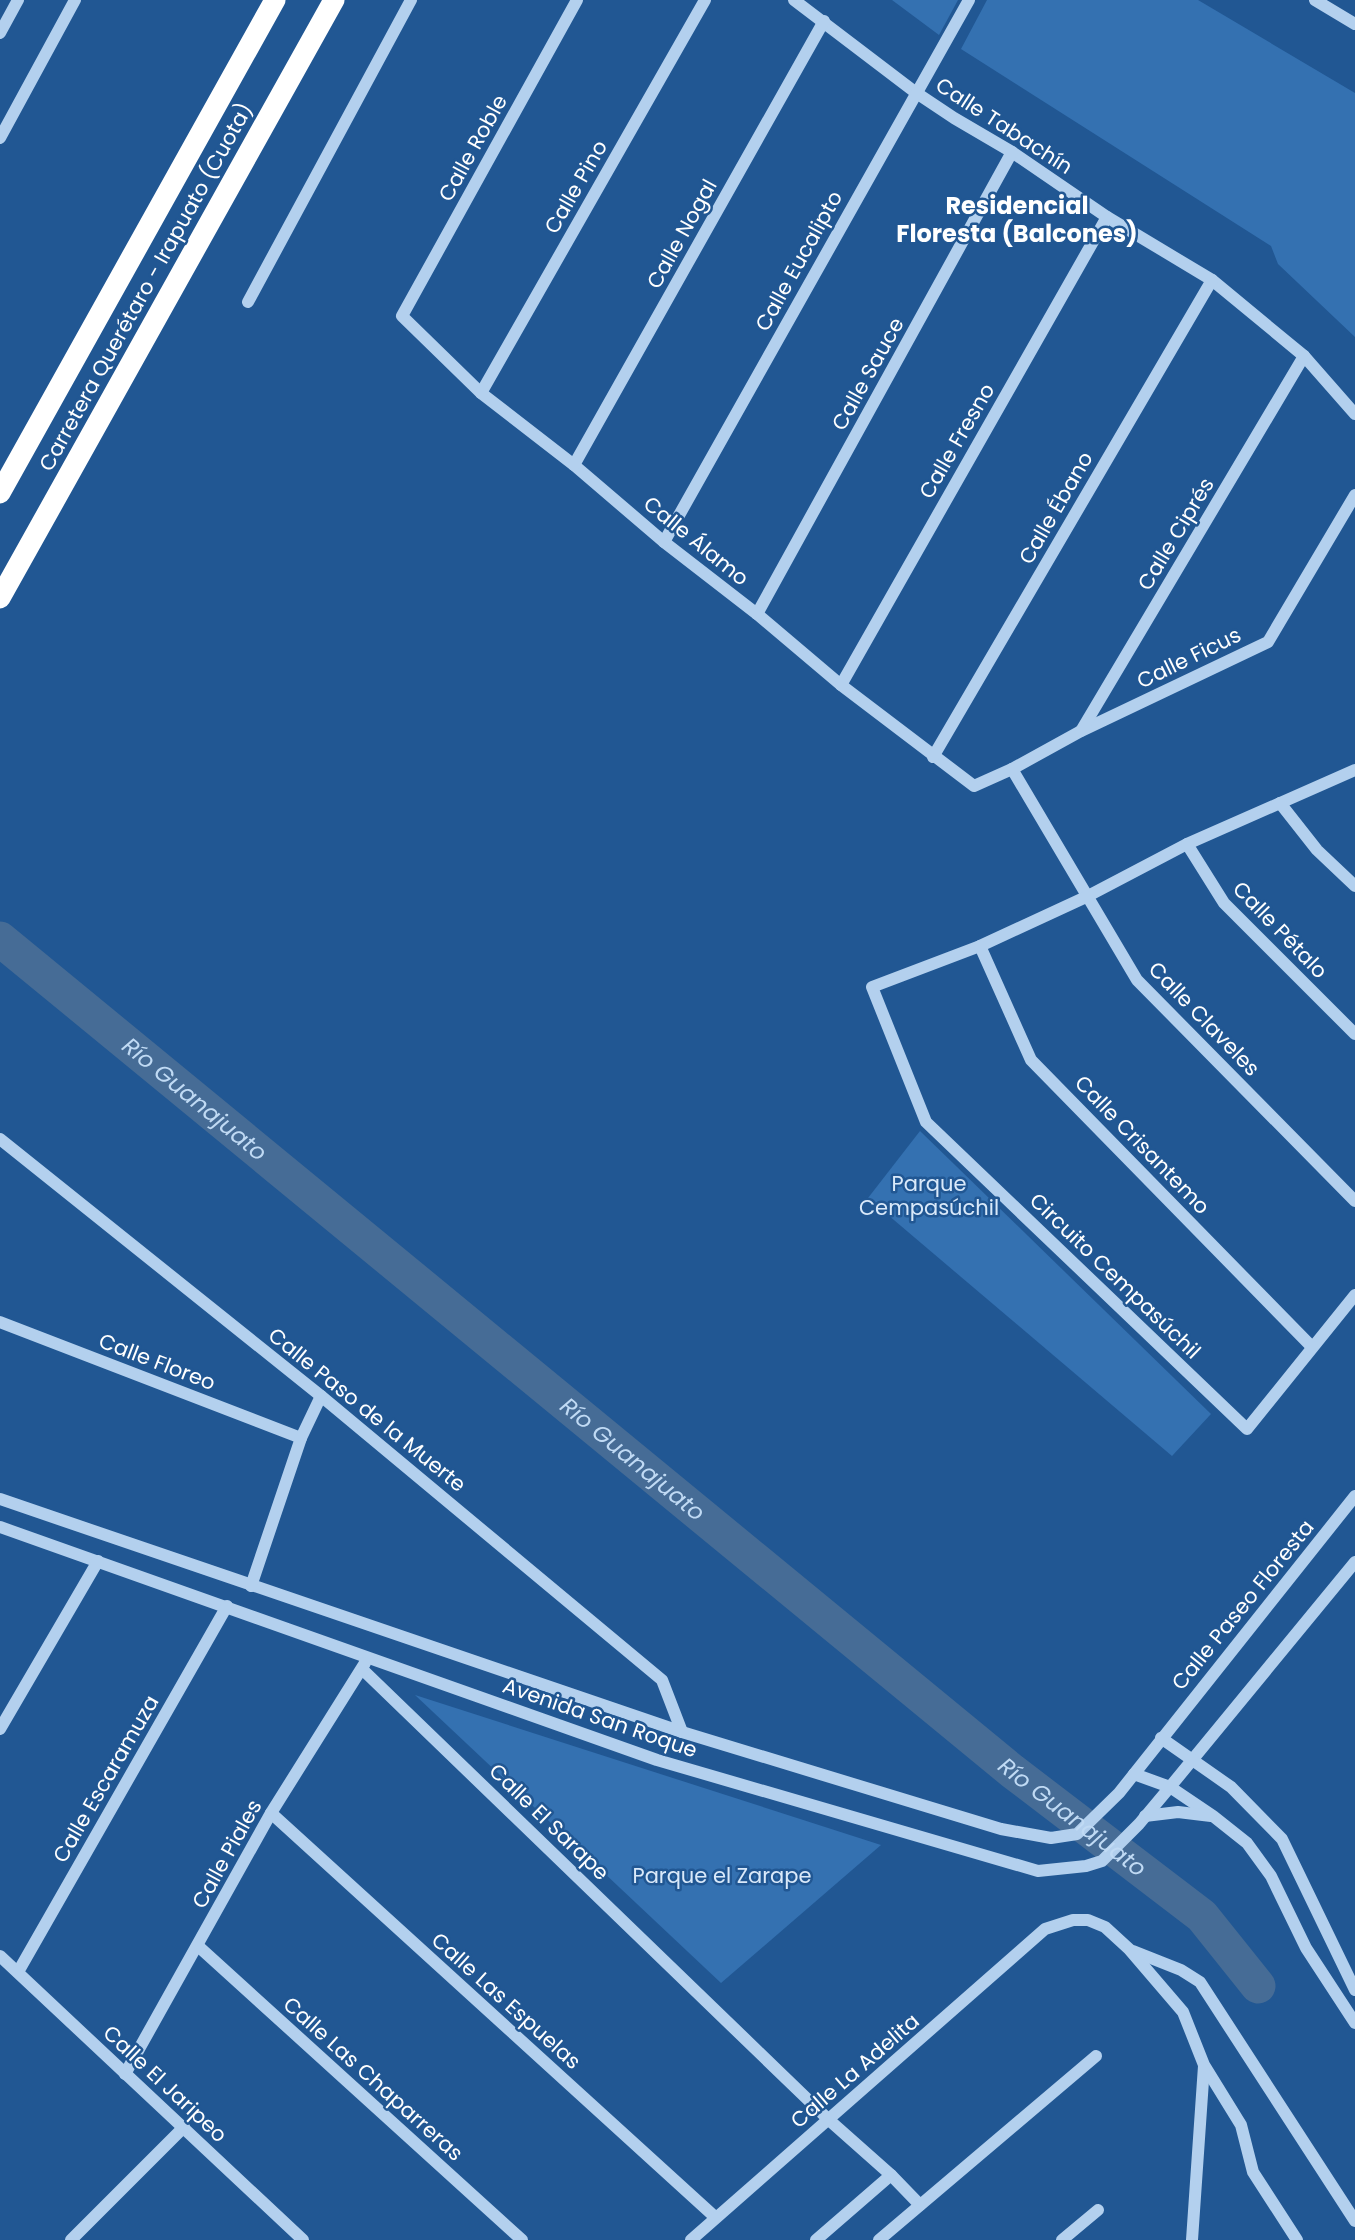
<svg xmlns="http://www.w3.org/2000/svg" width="1355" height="2240" font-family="Poppins,sans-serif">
<rect width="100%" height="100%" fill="#215793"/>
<!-- green -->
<g fill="#3471b1">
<path d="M892 0H958L939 35Z"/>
<path d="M987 0H1198L1355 93V337L1278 264 1271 246 961 49Z"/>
<path d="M920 1131 1211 1414 1172 1456 868 1198Z"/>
<path d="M415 1695 881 1845 721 1983Z"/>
</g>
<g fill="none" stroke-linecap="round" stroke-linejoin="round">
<!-- river -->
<path stroke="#466c96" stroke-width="35" id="s1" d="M0 939 1012 1771 1202 1916 1258 1986"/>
<!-- minor -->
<g stroke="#b3d0ee" stroke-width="12">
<path d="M577 0 402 316 481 393 574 465 664 542 757 614 841 685 974 786 1012 769 1081 731 1268 642 1355 495"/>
<path d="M794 0 915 92 954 118 1012 152 1107 217 1212 280 1304 356 1355 414"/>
<path d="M1315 0 1355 24"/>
<path d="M0 33 18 0"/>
<path d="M0 138 75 0"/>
<path d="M248 302 411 0"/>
<path d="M481 393 705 0"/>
<path d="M574 465 824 21"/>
<path d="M664 542 969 0"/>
<path d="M757 614 1012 152"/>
<path d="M841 685 1107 217"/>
<path d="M1081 731 1304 356"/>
<path d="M933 757 1212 280"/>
<path d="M1012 769 1137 980 1355 1201"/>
<path d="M1355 770 1187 844 1086 897 980 946 872 987 926 1122 1247 1429 1355 1295"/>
<path d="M1280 803 1317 850 1355 886"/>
<path d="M1187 844 1224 903 1355 1034"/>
<path d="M980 946 1031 1060 1312 1347"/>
<path d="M0 1139 321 1396 662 1680 682 1732"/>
<path d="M0 1322 301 1438"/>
<path d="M0 1499 682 1732 1001 1829 1051 1838 1077 1834 1119 1793 1355 1496"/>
<path d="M0 1527 657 1760 1038 1871 1086 1866 1102 1861 1139 1824 1170 1787 1355 1562"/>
<path d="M251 1586 301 1438 321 1396"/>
<path d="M362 1669 829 2120 891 2175 816 2240"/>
<path d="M0 1729 98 1561"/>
<path d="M1161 1738 1231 1787 1282 1839 1355 1990"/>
<path d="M1134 1774 1170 1787 1213 1816 1247 1843 1271 1876 1306 1948 1355 2023"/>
<path d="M271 1813 715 2217"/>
<path d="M1145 1816 1178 1812 1211 1816"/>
<path d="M198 1946 522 2240"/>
<path d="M1133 1951 1181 1970 1200 1982 1355 2221"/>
<path d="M0 1956 303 2240"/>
<path d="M18 1972 227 1606"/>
<path d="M125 2074 271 1813 365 1663"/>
<path d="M891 2175 920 2205"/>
<path d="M71 2240 184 2127"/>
<path d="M691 2240 1045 1929 1073 1920H1088L1105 1927 1129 1949 1183 2012 1204 2065 1241 2125 1253 2172 1297 2240"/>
<path d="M879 2240 1096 2056"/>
<path d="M1062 2240 1098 2210"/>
<path d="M1192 2240 1204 2066"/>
</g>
<!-- highway -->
<g stroke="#fff" stroke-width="21">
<path d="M0 493 275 0"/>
<path d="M0 598 334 0"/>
</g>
</g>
<g text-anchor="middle" stroke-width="5" stroke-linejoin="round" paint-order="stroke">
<!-- street labels -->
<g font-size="21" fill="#fff" stroke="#215793">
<text transform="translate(1004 126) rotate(33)" y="7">Calle Tabachín</text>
<text transform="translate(473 148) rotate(-61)" y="7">Calle Roble</text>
<text transform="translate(576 187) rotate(-60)" y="7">Calle Pino</text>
<text transform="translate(682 234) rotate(-61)" y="7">Calle Nogal</text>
<text transform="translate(799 261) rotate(-61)" y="7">Calle Eucalipto</text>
<text transform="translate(146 287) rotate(-61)" y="7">Carretera Querétaro - Irapuato (Cuota)</text>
<text transform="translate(868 374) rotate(-61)" y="7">Calle Sauce</text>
<text transform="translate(957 441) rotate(-60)" y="7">Calle Fresno</text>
<text transform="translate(1056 508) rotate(-60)" y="7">Calle Ébano</text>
<text transform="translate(1176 534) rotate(-59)" y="7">Calle Ciprés</text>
<text transform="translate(696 541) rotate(39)" y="7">Calle Álamo</text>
<text transform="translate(1189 658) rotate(-26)" y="7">Calle Ficus</text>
<text transform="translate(1280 930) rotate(46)" y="7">Calle Pétalo</text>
<text transform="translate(1204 1019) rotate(46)" y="7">Calle Claveles</text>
<text transform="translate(1142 1145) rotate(46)" y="7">Calle Crisantemo</text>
<text transform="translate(1115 1276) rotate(44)" y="7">Circuito Cempasúchil</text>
<text transform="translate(157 1362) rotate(21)" y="7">Calle Floreo</text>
<text transform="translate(367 1410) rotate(39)" y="7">Calle Paso de la Muerte</text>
<text transform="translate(1243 1605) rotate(-51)" y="7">Calle Paseo Floresta</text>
<text transform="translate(600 1718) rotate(19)" y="7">Avenida San Roque</text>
<text transform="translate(106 1779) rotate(-60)" y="7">Calle Escaramuza</text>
<text transform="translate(549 1822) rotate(44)" y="7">Calle El Sarape</text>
<text transform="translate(227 1854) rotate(-61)" y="7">Calle Piales</text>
<text transform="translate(506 2001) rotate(42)" y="7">Calle Las Espuelas</text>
<text transform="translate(855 2071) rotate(-41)" y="7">Calle La Adelita</text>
<text transform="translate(373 2079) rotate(42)" y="7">Calle Las Chaparreras</text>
<text transform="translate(165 2084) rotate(43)" y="7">Calle El Jaripeo</text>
</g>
<!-- park labels -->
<g font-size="21" fill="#d9e9fa" stroke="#215793">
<text x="929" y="1191">Parque<tspan x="929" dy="24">Cempasúchil</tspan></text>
<text x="722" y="1883">Parque el Zarape</text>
</g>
<!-- water labels -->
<g font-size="23" font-style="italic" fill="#c0daf4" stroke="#215793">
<text dy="8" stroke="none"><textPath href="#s1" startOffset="252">Río Guanajuato</textPath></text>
<text dy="8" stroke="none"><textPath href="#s1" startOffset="819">Río Guanajuato</textPath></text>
<text dy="8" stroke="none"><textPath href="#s1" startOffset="1386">Río Guanajuato</textPath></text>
</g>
<!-- quarter labels -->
<g font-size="24" font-weight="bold" fill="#fff" stroke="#215793">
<text x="1017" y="214">Residencial<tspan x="1017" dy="28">Floresta (Balcones)</tspan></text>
</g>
</g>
</svg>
